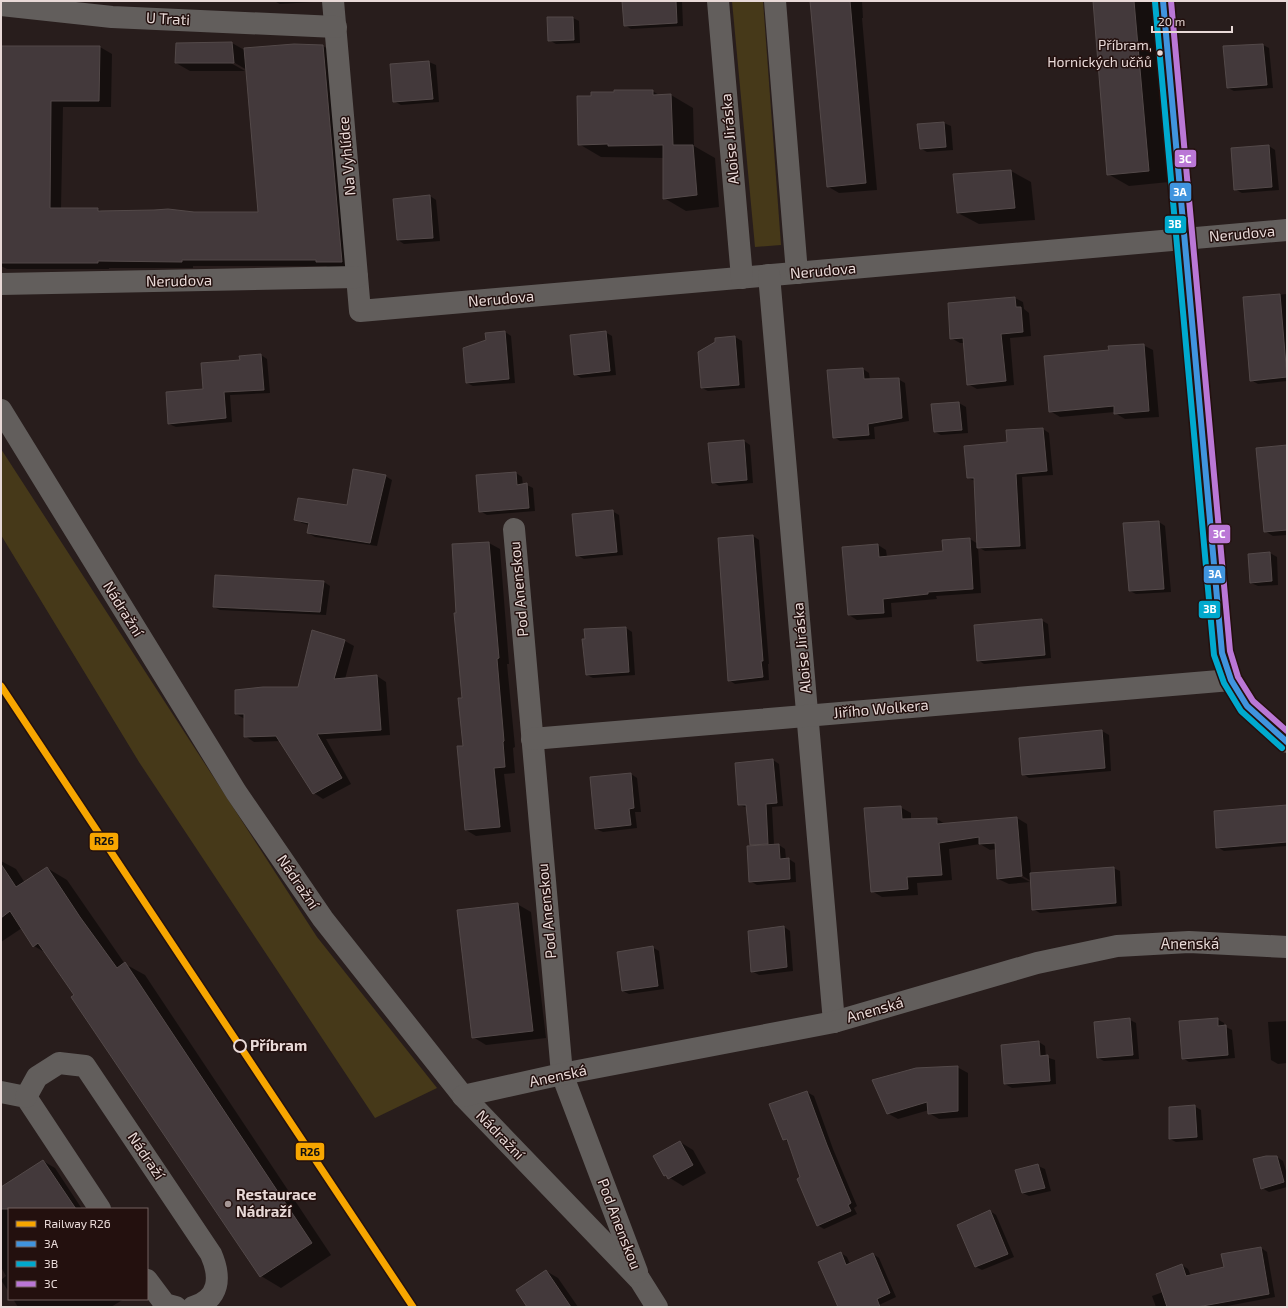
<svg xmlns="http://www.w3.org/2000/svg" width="1288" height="1308" font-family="'Exo 2',sans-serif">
<rect width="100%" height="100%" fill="#281d1c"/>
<!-- green -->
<g fill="#463919">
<path d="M732 1H763L781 245 755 247Z"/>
<path d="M1 449 317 937 437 1088 375 1118 139 762 1 535Z"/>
</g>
<!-- shadow -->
<g fill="#0007">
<path d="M274 1H313V2L280 4Z"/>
<path d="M623 1H682L683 26 631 29 625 25Z"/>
<path d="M811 1H862L863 18H862L877 190 839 193 827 186Z"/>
<path d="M1093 1H1153L1169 182 1129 186 1108 174Z"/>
<path d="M573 18 579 21 580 43 556 44 549 40Z"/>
<path d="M232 43 246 51 323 46 334 53 353 268H329L326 266H193V268H109V269H7L1 266V47H100L112 54 111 107H63L61 209H98L103 212 259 213 247 70 230 60 229 62 245 71H190L176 63Z"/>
<path d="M1263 45 1269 48 1273 88 1234 91 1228 88Z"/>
<path d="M429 62 436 65 439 102 401 105 394 101 391 65Z"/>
<path d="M652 91 661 96 671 95 693 108 694 146 715 158 719 207 686 211 664 198V158L601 157 579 144 592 97Z"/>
<path d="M944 123 951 126 953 150 927 152 920 148 919 125Z"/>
<path d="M1269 146 1275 150 1279 190 1242 193 1235 189Z"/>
<path d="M1011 171 1031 182 1035 220 979 224 958 213Z"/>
<path d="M430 196 436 200 440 241 404 244 398 240Z"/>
<path d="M1287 294V381L1258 384 1251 380 1244 298Z"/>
<path d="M1015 298 1023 302 1024 309 1029 313 1031 336 1010 338 1014 385 977 389 968 384 965 343H960L951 338Z"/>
<path d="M505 332 511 336 515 383 473 386 467 383Z"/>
<path d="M605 332 612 336 616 375 581 378 575 374Z"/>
<path d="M735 337 742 341 745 388 708 391 702 388Z"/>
<path d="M1143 345 1153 350 1159 417 1125 419 1115 413V412L1060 417 1050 411 1110 351Z"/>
<path d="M261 355 267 359 270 393 230 395 232 422 176 427 169 424 204 390 241 361Z"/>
<path d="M863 369 869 373 870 380 898 379 905 383 909 421 874 427 875 439 840 441 834 437Z"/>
<path d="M959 403 966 407 968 433 941 435 935 432Z"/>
<path d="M1043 429 1049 433 1053 475 1022 477 1026 549 985 551 978 547 981 593 936 596 937 599 891 603 892 617 857 620 849 615 878 545 886 550 887 557 944 552 970 539 978 544 975 481 968 478 1008 443Z"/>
<path d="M744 441 750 445 753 483 719 486 713 482Z"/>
<path d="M1287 446V535L1273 536 1265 531Z"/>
<path d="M516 473 522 477 523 485H527L533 488 535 511 487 515 480 511Z"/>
<path d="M385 476 392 480 377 546 315 537 308 533 309 525 302 523 295 519 348 506Z"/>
<path d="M612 511 619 515 623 555 584 559 577 555Z"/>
<path d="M1159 522 1165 526 1171 592 1136 594 1130 591Z"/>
<path d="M753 536 759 540 769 664H768L769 680 735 684 729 680Z"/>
<path d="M489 543 500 549 509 664H507L515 747 513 748 515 773 504 774 511 832 476 836 466 830 463 699 458 614Z"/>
<path d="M1270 553 1277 557 1278 585 1258 586 1251 583 1249 555Z"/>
<path d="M216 576 324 582 330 586 326 615 220 610 214 607Z"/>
<path d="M1041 620 1048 624 1051 658 984 664 978 660Z"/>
<path d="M626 628 632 632 635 675 593 678 587 675Z"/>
<path d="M313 631 345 641 354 646 345 679 377 676 386 682 390 735 326 739 351 784 323 799 314 793 280 741 254 742 245 736V719L236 714 299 688Z"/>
<path d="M1102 731 1109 735 1111 771 1029 778 1023 774Z"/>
<path d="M773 760 779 764 783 806 772 807 774 845H779L785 849 786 859H789L795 863 796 882 757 885 750 881 755 847 751 844 748 808 739 805Z"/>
<path d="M631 774 637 778 641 812H635L637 828 603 832 596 829Z"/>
<path d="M1287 806V846L1224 851 1217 847Z"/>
<path d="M900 807 911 813V820L937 819 945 824 1017 818 1027 824 1031 874 1113 868 1120 871 1122 906 1040 913 1033 909 1031 881 1018 873 1017 875 1030 882 1009 884 998 879 996 849 990 850 980 844 949 849 952 880 917 883 918 895 882 897 872 891Z"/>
<path d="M1 861 16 869 25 883 47 868 67 880 125 964 145 975 331 1255 281 1288 261 1276 46 953 34 946 22 928 1 942Z"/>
<path d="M517 904 531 912 546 1038 486 1045 473 1037Z"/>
<path d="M784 927 790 931 793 971 759 975 752 971Z"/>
<path d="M652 947 659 951 664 989 629 994 623 991Z"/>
<path d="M1217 1019 1224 1023V1026L1232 1030 1235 1058 1189 1062 1183 1058Z"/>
<path d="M1130 1020 1136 1023 1139 1059 1104 1061 1098 1058Z"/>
<path d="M1287 1021V1063L1278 1064 1271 1060 1268 1022Z"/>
<path d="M1039 1042 1045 1046 1046 1057 1055 1060 1056 1084 1012 1088 1005 1084Z"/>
<path d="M957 1067 968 1073V1117L939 1119 929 1113V1110L898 1119 887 1113Z"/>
<path d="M807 1092 814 1096 833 1149 857 1206 854 1208 857 1214 824 1229 817 1225 789 1142 784 1139Z"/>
<path d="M1194 1106 1201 1110 1203 1140 1176 1142 1170 1139Z"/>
<path d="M680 1142 693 1150 706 1173 683 1186 665 1175Z"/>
<path d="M1277 1157 1283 1161 1287 1174V1187L1269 1192 1262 1188Z"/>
<path d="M43 1161 55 1168 82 1209H9V1292L1 1280 6 1276 1 1267V1188Z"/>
<path d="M1038 1166 1045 1169 1051 1191 1029 1196 1023 1193Z"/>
<path d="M990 1211 996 1215 1014 1257 982 1270 976 1267Z"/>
<path d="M1261 1248 1267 1252 1275 1297 1222 1307H1156L1152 1296 1163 1292 1182 1265 1188 1269 1191 1276 1225 1268Z"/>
<path d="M841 1253 847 1257 850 1264 873 1254 879 1258 896 1297 875 1307H839Z"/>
<path d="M546 1271 558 1278 578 1307H529Z"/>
<path d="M13 1299H124L111 1307H18Z"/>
</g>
<!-- building -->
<g fill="#43393b" stroke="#534949">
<path d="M622 1H676L677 23 624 26Z"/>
<path d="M810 1H850L866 183 827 187Z"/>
<path d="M1093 1H1134L1149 171 1107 175Z"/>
<path d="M547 17H573L574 40 548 41Z"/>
<path d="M232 42 234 63H175L176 43Z"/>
<path d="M294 44 323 45 342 262H316V260H182V262L98 261V263H1V46H100L99 101H51L50 208H98V211L154 210 168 209 194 212H258L244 48Z"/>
<path d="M1263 44 1267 85 1227 88 1223 46Z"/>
<path d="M429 61 433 99 393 102 390 64Z"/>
<path d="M614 90H653V95L671 94 673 145H693L697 195 663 199V145L608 146V144L578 145 577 96H591V92H614Z"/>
<path d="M944 122 946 147 920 149 917 124Z"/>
<path d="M1269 145 1272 187 1234 190 1231 148Z"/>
<path d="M1011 170 1015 208 957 213 953 174Z"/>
<path d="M430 195 433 238 397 240 393 199Z"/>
<path d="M1280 294 1287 377 1250 381 1243 297Z"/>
<path d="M1015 297 1016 307H1021L1023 332 1001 334 1006 381 967 385 963 338 950 339 948 303Z"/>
<path d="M505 331 509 379 466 383 463 348 486 340 485 333Z"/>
<path d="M606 331 610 371 574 375 570 335Z"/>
<path d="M735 336 739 385 701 388 698 352 715 342V338Z"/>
<path d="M1144 344 1149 411 1114 414V406L1049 412 1044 356 1109 350 1108 346Z"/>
<path d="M261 354 264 390 224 392 226 418 168 424 166 392 203 389 201 363 240 360 239 356Z"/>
<path d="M863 368 864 379 899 378 902 418 868 424 869 435 833 438 827 370Z"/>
<path d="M959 402 962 430 934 432 931 404Z"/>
<path d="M1043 428 1047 471 1016 474 1020 546 977 548 974 478H967L964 446 1007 442 1006 430Z"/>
<path d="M744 440 747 480 712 483 708 443Z"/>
<path d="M1287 445V530L1264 532 1256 448Z"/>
<path d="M353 469 386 475 370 543 307 533 309 523 294 520 298 498 347 505Z"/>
<path d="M516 472 517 485 527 483 529 508 479 512 476 475Z"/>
<path d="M613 510 617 552 576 556 572 514Z"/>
<path d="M1159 521 1164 589 1129 591 1123 523Z"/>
<path d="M753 535 763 661H761L763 677 728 681 718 538Z"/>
<path d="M970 538 973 589 928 592V594L883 599 884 613 848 615 842 547 878 544 879 557 943 551 942 540Z"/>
<path d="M489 542 499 658 497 659 504 741 503 742 505 767 494 768 500 827 465 830 457 746H463L458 698H462L454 613H456L452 544Z"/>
<path d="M1270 552 1272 581 1250 583 1248 554Z"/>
<path d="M215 575 324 581 320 612 213 607Z"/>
<path d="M1042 619 1045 655 977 661 974 625Z"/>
<path d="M626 627 629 672 586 675 582 639H585L584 629Z"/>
<path d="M312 630 345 640 334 679 377 675 381 730 317 734 342 778 313 794 276 736 244 737V714H235V690L263 687H298Z"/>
<path d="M1102 730 1105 768 1022 775 1019 738Z"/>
<path d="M773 759 777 803 766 804 768 844 750 845 746 805H738L735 763Z"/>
<path d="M631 773 634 808 629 809 631 825 595 829 590 777Z"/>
<path d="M1287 805V842L1216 848 1214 811Z"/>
<path d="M901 806 902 819 937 818V824L1017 817 1022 876 997 879 995 843 979 844V837L939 843 942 875 907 877 908 889 871 892 864 808Z"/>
<path d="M779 844 780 859 789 858 790 879 749 882 747 846Z"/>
<path d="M1 864 16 887 47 867 80 917 117 968 125 962 312 1243 260 1277 71 997 74 995 38 943 33 947 10 911 1 918Z"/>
<path d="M1114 867 1116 903 1032 910 1030 873Z"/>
<path d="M518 903 533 1031 472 1038 457 910Z"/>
<path d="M784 926 787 967 751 972 748 931Z"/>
<path d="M653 946 658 986 622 991 617 952Z"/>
<path d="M1130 1018 1133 1055 1097 1058 1094 1022Z"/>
<path d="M1218 1018V1026L1226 1025 1228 1055 1182 1059 1179 1021Z"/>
<path d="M1039 1041 1040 1056 1048 1055 1050 1081 1004 1084 1001 1045Z"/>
<path d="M958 1066V1111L928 1114 927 1102 887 1114 872 1080 916 1068Z"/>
<path d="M807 1091 827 1145 851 1203 848 1205 851 1211 817 1226 797 1179 800 1177 787 1139 783 1140 769 1104Z"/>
<path d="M1195 1105 1197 1137 1169 1139V1107Z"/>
<path d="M680 1141 693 1165 668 1179 666 1175 664 1176 653 1156Z"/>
<path d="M1266 1156H1277L1284 1182 1261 1189 1253 1159Z"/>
<path d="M43 1160 76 1209H1V1187Z"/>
<path d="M1038 1164 1045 1188 1022 1193 1015 1170Z"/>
<path d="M990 1210 1008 1254 975 1267 957 1225Z"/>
<path d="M1261 1247 1269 1294 1197 1307H1167L1156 1274 1182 1264 1186 1276 1224 1267 1221 1254Z"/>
<path d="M841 1252 846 1265 873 1253 890 1293 877 1299 880 1307H838L818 1262Z"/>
<path d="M546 1270 571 1307H527L516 1290Z"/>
</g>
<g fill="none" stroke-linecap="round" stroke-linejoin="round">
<!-- street -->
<g stroke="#625e5c" stroke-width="22">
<path d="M333 1 360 311 1287 230"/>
<path d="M718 1 742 278"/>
<path d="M775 1 797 273"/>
<path d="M1163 1 1222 653 1231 680 1247 706 1287 742"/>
<path d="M1 5 112 17 336 27"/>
<path d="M769 275 834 1022"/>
<path d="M1 284 357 277"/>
<path d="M1 410 236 792 323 919 463 1096 640 1280 657 1307"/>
<path d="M514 529 562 1074 637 1272"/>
<path d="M532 739 1231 680"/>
<path d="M1 1092 26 1097 100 1209"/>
<path d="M463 1096 562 1074 834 1022 1037 963 1117 946 1189 942 1287 947"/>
<path d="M26 1097 37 1077 59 1063 85 1066 211 1254C221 1277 220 1299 193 1307"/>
<path d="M147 1280 165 1304 176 1307"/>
</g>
<!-- bus-1 casing -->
<g stroke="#23100e" stroke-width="9">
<path id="bus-1" d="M1163 1 1222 653 1231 680 1247 706 1287 742"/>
</g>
<!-- bus-2 casing -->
<g stroke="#23100e" stroke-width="9">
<path id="bus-2" d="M1155 2 1214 655 1224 683 1241 711 1282 748"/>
</g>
<!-- bus-3 casing -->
<g stroke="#23100e" stroke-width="9">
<path id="bus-3" d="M1171 1 1230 651 1238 677 1253 701 1287 731"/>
</g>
<!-- bus-1 -->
<use href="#bus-1" stroke="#4094de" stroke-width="6"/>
<!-- bus-2 -->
<use href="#bus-2" stroke="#00a9ce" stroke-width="6"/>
<!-- bus-3 -->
<use href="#bus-3" stroke="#ba77d6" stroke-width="6"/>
<!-- rail-1 casing -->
<g stroke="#23100e" stroke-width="10">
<path id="rail-1" d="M1 686 413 1307"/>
</g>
<!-- rail-1 -->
<use href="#rail-1" stroke="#f7a600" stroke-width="7"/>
</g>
<!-- markers -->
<circle fill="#e8d9d7" stroke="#23100e" stroke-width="1.5" cx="1160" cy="53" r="3.5"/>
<circle fill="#23100e" stroke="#e8d9d7" stroke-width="2" cx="240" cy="1046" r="6"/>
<circle fill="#a59796" stroke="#23100e" stroke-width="1.5" cx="228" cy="1204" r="4"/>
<g text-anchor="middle" stroke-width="3" stroke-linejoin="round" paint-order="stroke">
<!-- bus labels -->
<g font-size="14" fill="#e8d9d7" stroke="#23100e" text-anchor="end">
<text x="1152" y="50">Příbram,<tspan x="1152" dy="17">Hornických učňů</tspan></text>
</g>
<!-- street labels -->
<g font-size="15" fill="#e8d9d7" stroke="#23100e">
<text transform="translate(168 19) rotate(3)" y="5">U Trati</text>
<text transform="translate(730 139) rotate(-95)" y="5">Aloise Jiráska</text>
<text transform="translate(347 156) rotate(-95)" y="5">Na Vyhlídce</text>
<text transform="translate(1242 234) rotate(-5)" y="5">Nerudova</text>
<text transform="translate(823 271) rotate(-5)" y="5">Nerudova</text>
<text transform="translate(179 281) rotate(-1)" y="5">Nerudova</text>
<text transform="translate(501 299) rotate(-5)" y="5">Nerudova</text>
<text transform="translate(519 589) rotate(-95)" y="5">Pod Anenskou</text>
<text transform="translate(123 609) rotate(58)" y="5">Nádražní</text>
<text transform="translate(802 648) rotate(-95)" y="5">Aloise Jiráska</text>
<text transform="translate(881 709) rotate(-5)" y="5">Jiřího Wolkera</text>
<text transform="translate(298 882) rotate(56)" y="5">Nádražní</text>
<text transform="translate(547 911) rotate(-95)" y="5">Pod Anenskou</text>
<text x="1190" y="949">Anenská</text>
<text transform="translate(875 1010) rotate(-16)" y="5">Anenská</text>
<text transform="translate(558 1076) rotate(-12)" y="5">Anenská</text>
<text transform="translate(500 1135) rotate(46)" y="5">Nádražní</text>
<text transform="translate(146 1156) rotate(56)" y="5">Nádraží</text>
<text transform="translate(619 1224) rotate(69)" y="5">Pod Anenskou</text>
</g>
<!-- stop labels -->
<g font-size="15" font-weight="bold" fill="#e8d9d7" stroke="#23100e" text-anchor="start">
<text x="250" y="1051">Příbram</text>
</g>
<!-- poi labels -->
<g font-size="15" font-weight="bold" fill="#e8d9d7" stroke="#23100e" text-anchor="start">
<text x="236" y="1200">Restaurace<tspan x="236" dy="17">Nádraží</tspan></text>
</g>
</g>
<g stroke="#23100e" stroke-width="1.5">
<rect x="1174" y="149" width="23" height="19" rx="4" fill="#ba77d6"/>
<rect x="1169" y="182" width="23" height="20" rx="4" fill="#4094de"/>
<rect x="1164" y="215" width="23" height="19" rx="4" fill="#00a9ce"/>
<rect x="1208" y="524" width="23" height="20" rx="4" fill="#ba77d6"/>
<rect x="1203" y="565" width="23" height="19" rx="4" fill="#4094de"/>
<rect x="1198" y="600" width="23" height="19" rx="4" fill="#00a9ce"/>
<rect x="89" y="832" width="30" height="19" rx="4" fill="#f7a600"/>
<rect x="295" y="1142" width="30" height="19" rx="4" fill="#f7a600"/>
</g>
<g font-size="11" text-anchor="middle" font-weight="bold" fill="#fff">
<text x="1185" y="163">3C</text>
<text x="1180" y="196">3A</text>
<text x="1175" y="228">3B</text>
<text x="1219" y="538">3C</text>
<text x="1215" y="578">3A</text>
<text x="1210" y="613">3B</text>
</g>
<g font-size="11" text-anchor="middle" font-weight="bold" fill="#111">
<text x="104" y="845">R26</text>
<text x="310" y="1156">R26</text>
</g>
<!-- border -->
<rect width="1288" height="1308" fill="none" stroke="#e8d9d7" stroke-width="4"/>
<!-- legend -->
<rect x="8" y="1208" width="140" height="92" fill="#23100e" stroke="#72605e"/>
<rect x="16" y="1221" width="20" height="6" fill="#f7a600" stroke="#72605e"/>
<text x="44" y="1228" font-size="12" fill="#e8d9d7">Railway R26</text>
<rect x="16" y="1241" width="20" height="6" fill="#4094de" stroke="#72605e"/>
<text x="44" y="1248" font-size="12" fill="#e8d9d7">3A</text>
<rect x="16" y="1261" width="20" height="6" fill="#00a9ce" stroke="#72605e"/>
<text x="44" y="1268" font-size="12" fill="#e8d9d7">3B</text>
<rect x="16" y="1281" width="20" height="6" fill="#ba77d6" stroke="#72605e"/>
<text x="44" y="1288" font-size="12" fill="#e8d9d7">3C</text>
<!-- scale -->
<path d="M1152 26v6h80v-6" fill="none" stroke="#e8d9d7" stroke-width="2"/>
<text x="1158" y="26" font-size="12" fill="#e8d9d7" stroke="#23100e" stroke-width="3" paint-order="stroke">20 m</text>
</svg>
